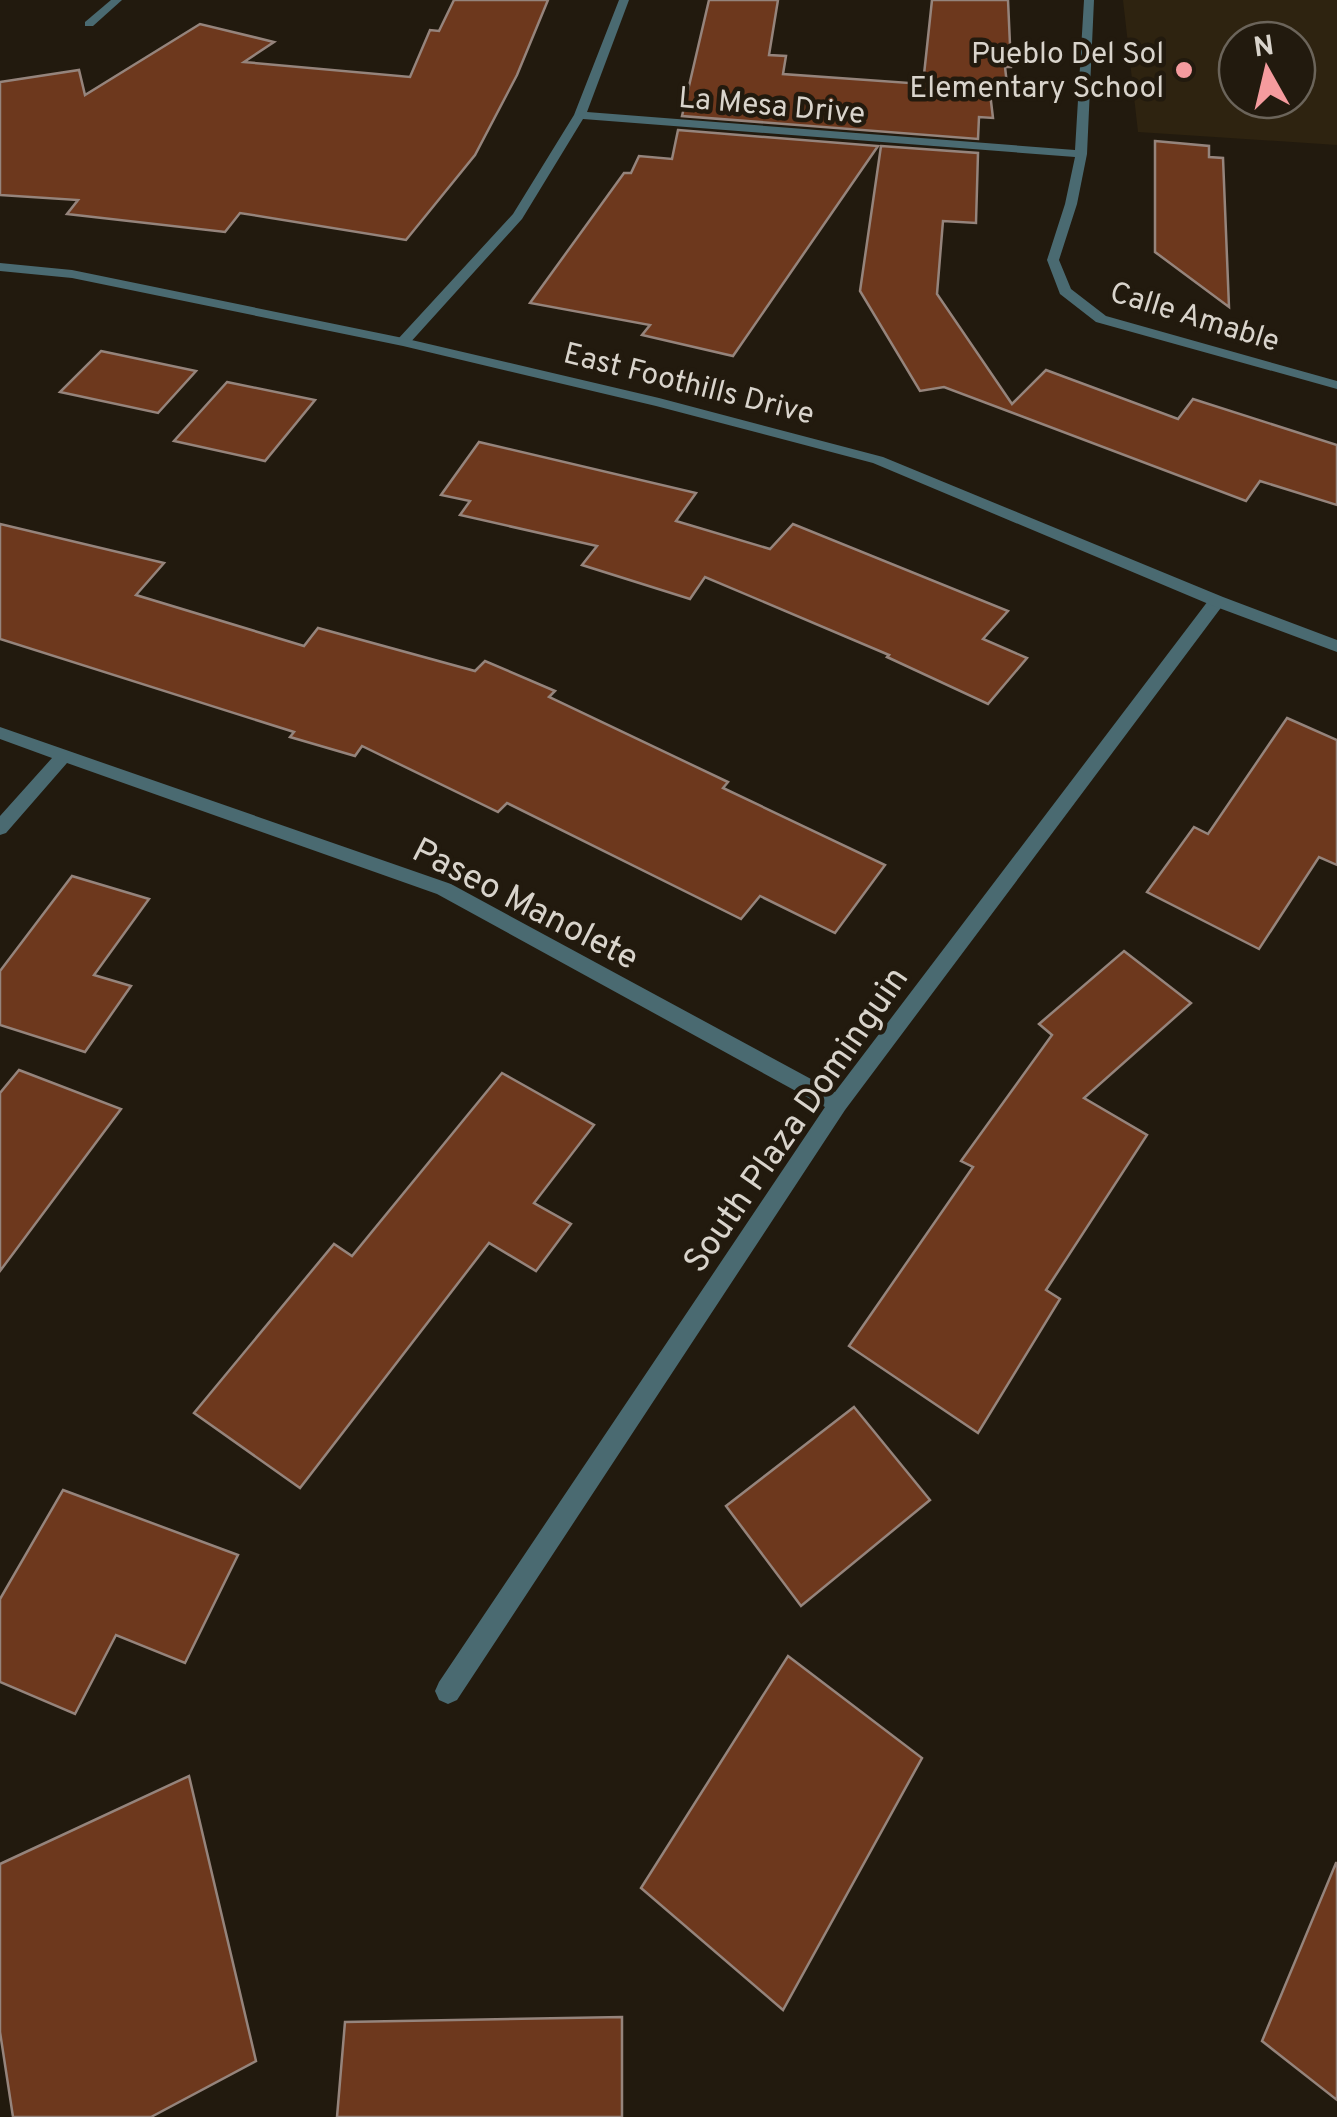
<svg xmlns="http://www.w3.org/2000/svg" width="1337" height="2117" font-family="Overpass,sans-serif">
<rect width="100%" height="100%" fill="#221a0e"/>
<!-- built -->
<path fill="#2e2310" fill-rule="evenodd" d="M1123 0H1337V145L1138 132ZM1237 40H1297V100H1237Z"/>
<!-- building -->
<g fill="#6d381d" stroke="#95847c" stroke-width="2.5">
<path d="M454 0H548L517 75 475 155 406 240 240 213 225 232 67 214 78 200 0 195V82L79 70 85 95 200 24 274 42 244 62 410 77 430 30 439 31Z"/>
<path d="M709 0H778L769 55 786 56 783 74 923 84 932 0H1008L1011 67H1005L1008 93H990L993 118 979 117 978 139 682 116Z"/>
<path d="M678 130 878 146 733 356 642 335 650 325 530 303 624 173H631L639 156 672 159Z"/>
<path d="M1155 141 1209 146V157L1223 158 1229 307 1155 252Z"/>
<path d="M881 146 978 153 976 223 943 221 937 294 1012 404 1046 370 1178 419 1193 399 1337 445V505L1260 481 1246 501 944 387 920 391 860 291Z"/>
<path d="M101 351 196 371 158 413 60 392Z"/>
<path d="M227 382 315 400 265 461 174 441Z"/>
<path d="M479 442 696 493 676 521 770 549 793 524 1008 611 983 639 1027 658 988 704 887 657 889 655 705 577 690 599 582 565 597 546 460 515 470 501 441 495Z"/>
<path d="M0 524 164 563 136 595 304 646 318 628 475 671 485 661 555 691 549 697 728 782 723 788 885 865 835 933 760 896 741 919 507 803 498 812 362 746 355 756 290 737 294 732 0 639Z"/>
<path d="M1287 718 1337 740V865L1319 857 1259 949 1147 892 1194 827 1208 834Z"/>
<path d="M72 876 149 899 94 975 131 986 85 1052 0 1025V971Z"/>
<path d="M1124 951 1191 1003 1084 1098 1147 1135 1046 1290 1060 1299 978 1433 849 1346 973 1167 961 1161 1052 1035 1039 1024Z"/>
<path d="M19 1070 121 1109 0 1271V1093Z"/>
<path d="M502 1073 594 1125 534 1203 571 1224 536 1271 489 1243 300 1488 194 1413 334 1244 352 1256Z"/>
<path d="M854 1407 930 1500 801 1606 726 1506Z"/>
<path d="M63 1490 238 1555 185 1663 116 1635 75 1714 0 1682V1599Z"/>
<path d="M788 1656 922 1758 783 2010 641 1888Z"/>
<path d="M189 1776 256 2061 151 2117H13L0 2032V1864Z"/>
<path d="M1336 1863H1337V2100L1262 2041Z"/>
<path d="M622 2017V2117H337L345 2022Z"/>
</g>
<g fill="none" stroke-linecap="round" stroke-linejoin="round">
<!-- minor -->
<g fill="#4a6a71" fill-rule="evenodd">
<path d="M111 0H122L93 26H85V22Z"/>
<path d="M619 0H629L587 112 1075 150 1084 0H1094L1087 154 1077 204 1059 260 1071 289 1106 316 1337 381V389L1096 322 1060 294 1047 260 1065 204 1075 157 583 119 522 219 408 345H398V339L513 214 574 115Z"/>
<path d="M1217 596 1225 601 1223 605 845 1110 457 1700 448 1704 439 1700 435 1691 439 1682 825 1107 437 894 67 763 6 833 0 835V816L52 758 0 739V727L451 884 835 1092 1211 597Z"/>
</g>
<!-- tertiary -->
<path fill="#4a6a71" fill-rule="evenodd" d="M0 263 72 270 403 338 659 398 883 457 1223 597 1337 640V652L1211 605 873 463 656 406 403 346 72 278 0 271Z"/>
</g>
<!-- markers -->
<circle fill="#f59b9e" stroke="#221a0e" stroke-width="4" cx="1184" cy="70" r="10"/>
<g text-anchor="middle" stroke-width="9" stroke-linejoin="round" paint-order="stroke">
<!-- far-poi labels -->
<g font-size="30" fill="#d9d4cc" stroke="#221a0e" text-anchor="end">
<text x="1164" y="63">Pueblo Del Sol<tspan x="1164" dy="34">Elementary School</tspan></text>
</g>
<!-- far-street labels -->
<g font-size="30" fill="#d9d4cc" stroke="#221a0e">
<text transform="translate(772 105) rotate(5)" y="10">La Mesa Drive</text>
<text transform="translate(1195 316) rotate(17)" y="10">Calle Amable</text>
<text transform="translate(689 383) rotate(14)" y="10">East Foothills Drive</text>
</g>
<!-- street labels -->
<g font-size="35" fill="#d9d4cc" stroke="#221a0e">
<text transform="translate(526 903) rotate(27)" y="12">Paseo Manolete</text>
<text transform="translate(795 1119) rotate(-55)" y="12">South Plaza Dominguin</text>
</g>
</g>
<!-- north arrow -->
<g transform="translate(1267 70) rotate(352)"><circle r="48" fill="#221a0e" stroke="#6b645a" stroke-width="2.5"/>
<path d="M0-8L18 38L0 25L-18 38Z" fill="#f59b9e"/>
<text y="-15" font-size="28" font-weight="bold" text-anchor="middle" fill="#d9d4cc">N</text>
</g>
</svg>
